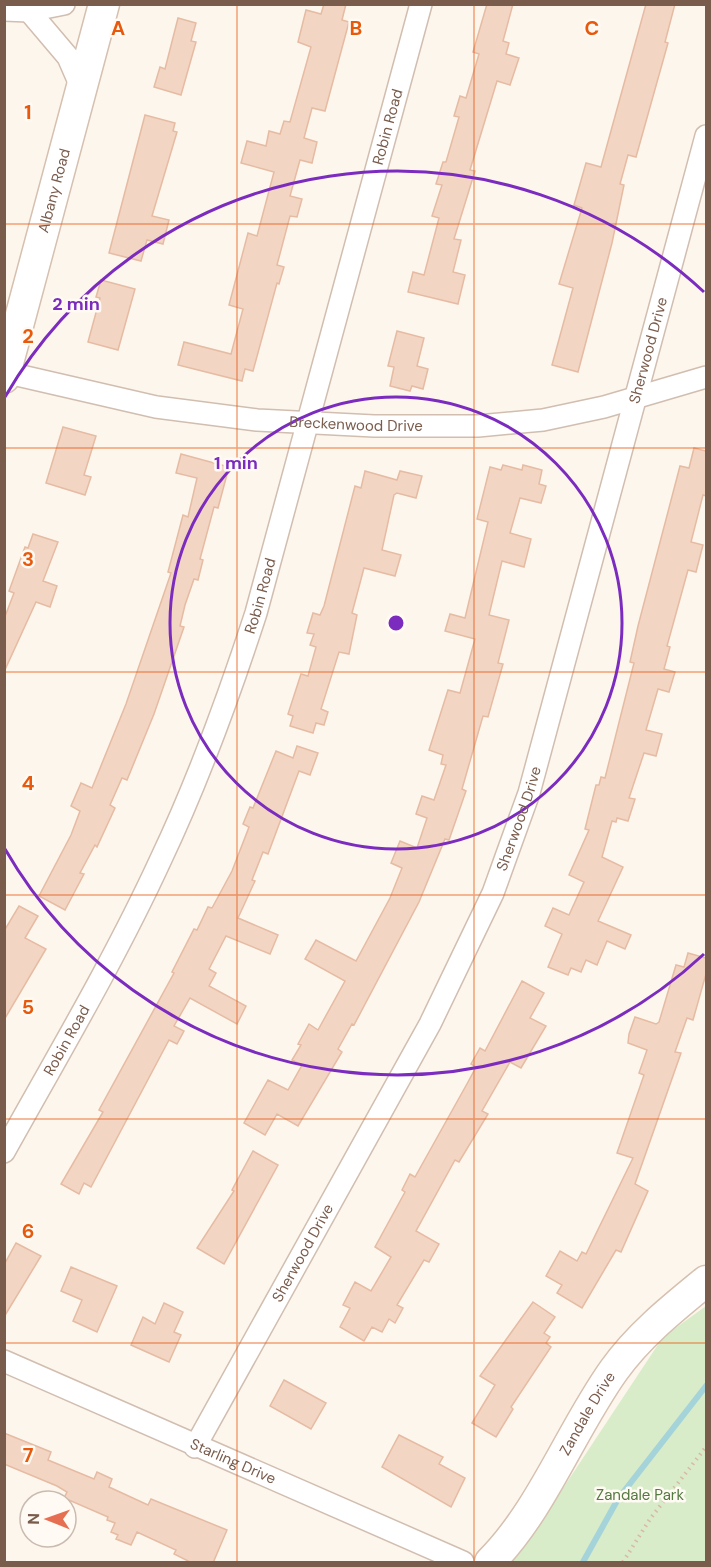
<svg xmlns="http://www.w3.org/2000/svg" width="711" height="1567" font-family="'DM Sans',sans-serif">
<rect width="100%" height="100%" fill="#fdf6ec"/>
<!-- green -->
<path fill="#d8ecc9" d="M706 1306V1562H511L542 1520 663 1337Z"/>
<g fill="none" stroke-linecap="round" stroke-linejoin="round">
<!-- stream -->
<path stroke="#a5d3da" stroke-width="6" d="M583 1562 618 1499 706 1386"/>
</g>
<!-- building -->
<g fill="#f3d5c3" stroke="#e6bba3" stroke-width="1.5">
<path d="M324 4H346L342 20 349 22 325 111 312 108 304 138 317 142 312 163 300 160 290 196 302 199 297 217 290 216 277 265 284 267 279 284 277 283 253 371 245 369 242 381 178 365 184 342 231 354 243 309 229 305 248 233 257 236 274 172 241 163 247 141 266 146 269 131 280 134 284 121 290 122 311 47 298 42 306 10 321 14Z"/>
<path d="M487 4H513L503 41 509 43 506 54 519 58 510 85 497 81 470 170 475 171 454 239 461 240 453 272 465 275 458 304 408 292 413 272 424 275 439 218 432 216 442 185 436 184 443 162H446L459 117 454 116 460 96 466 98 479 54 473 52Z"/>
<path d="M646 4H675L665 42 668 43 636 157 628 155 620 184 624 185 612 243 578 372 552 365 573 288 559 284 582 208 574 205 586 163 601 167Z"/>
<path d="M178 18 196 23 191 41 196 42 181 95 154 87 160 67 165 69Z"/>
<path d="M145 115 175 123 173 131 177 132 152 216 169 220 163 244 147 240 141 261 109 253Z"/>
<path d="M101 280 135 289 118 350 88 342 100 298 96 297Z"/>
<path d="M397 331 424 338 417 366 428 369 423 389 412 386 410 391 390 386 394 367 388 366Z"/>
<path d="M63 427 96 436 84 475 91 477 85 495 46 483Z"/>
<path d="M694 448 706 451V496L703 495 691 542 703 545 696 572 688 570 667 646 670 647 664 669 675 672 669 692 658 689 646 730 662 734 656 756 644 753 629 798 635 799 628 821 617 818 616 822 612 821 602 857 623 867 598 921 631 935 625 949 607 941 597 965 586 960 581 972 571 968 568 975 548 967 562 934 545 926 553 908 569 915 584 882 569 875 589 830 585 829 596 785H599L601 777 605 778 634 663 630 662 638 626 680 466 689 468Z"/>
<path d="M181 454 229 467 218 508 214 507 200 559 203 560 198 580 194 579 185 605 180 626 184 627 154 714 127 780 122 778 110 805 115 808 97 847 95 845 80 873 84 874 65 910 39 896 71 835 80 811 71 806 81 783 92 788 126 704 171 573 168 572 183 515 188 517 197 478 176 473Z"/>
<path d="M503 465 522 470 523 465 542 470 539 484 546 486 541 503 520 498 510 533 531 539 524 567 502 561 489 615 509 620 498 663 503 664 488 717 483 716 462 789 466 791 449 840 445 839 419 902 354 1025 352 1024 338 1049 342 1052 298 1126 277 1114 265 1135 244 1123 268 1080 288 1090 302 1065 292 1060 301 1045 298 1044 309 1024 318 1030 345 981 305 959 316 940 356 961 390 898 402 868 391 863 400 841 417 848 427 818 416 814 422 796 434 800 446 765 441 764 443 755 429 750 448 690 460 693 475 639 445 631 450 614 465 618 488 522 477 519 490 467 501 470Z"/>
<path d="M365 471 397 480 400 471 422 476 416 498 397 493 394 495 382 550 401 555 395 576 364 568 352 613 357 615 349 654 339 652 321 709 328 712 324 725 316 723 313 733 290 726 293 716 288 714 301 674 308 676 316 647 310 645 314 634 307 633 313 613 320 615 324 606 355 486 361 488Z"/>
<path d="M33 534 58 542 43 581 57 586 50 607 36 602 4 672V619L14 593 9 591 25 547 28 548Z"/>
<path d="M297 746 318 753 310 775 299 771 268 854 263 852 252 880 255 881 238 918 278 935 270 954 226 936 209 969 216 973 209 986 246 1006 237 1024 190 998 174 1026 184 1031 177 1044 169 1040 91 1187 84 1183 79 1194 61 1184 103 1112 99 1110 174 973 172 972 194 929 197 930 208 907 212 908 232 871 249 827 243 824 250 807 253 808 276 751 293 758Z"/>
<path d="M19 906 38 916 25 938 46 949 4 1020V931Z"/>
<path d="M688 953 706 958V974L693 1020 687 1018 675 1052 681 1053 635 1184 648 1191 621 1252 616 1250 582 1308 557 1293 562 1285 546 1276 560 1251 577 1261 582 1252 586 1254 633 1158 617 1153 644 1075 639 1073 647 1050 628 1043 629 1034 635 1017 656 1024 659 1022 676 965 684 967Z"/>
<path d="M522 981 544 993 530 1018 546 1026 521 1068 510 1062 482 1111 488 1114 459 1162 455 1160 416 1231 439 1244 429 1262 424 1260 397 1305 403 1308 395 1323 389 1319 382 1332 372 1327 364 1341 340 1327 350 1308 343 1305 355 1282 371 1291 391 1257 375 1247 405 1192 402 1190 410 1174 415 1177 468 1082 476 1067 471 1064 480 1048 485 1051Z"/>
<path d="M253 1151 278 1165 224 1264 197 1248 234 1191 232 1190Z"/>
<path d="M16 1243 41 1256 4 1317V1265Z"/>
<path d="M71 1267 117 1286 97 1332 73 1321 82 1300 61 1291Z"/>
<path d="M533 1302 555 1317 544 1333 550 1337 546 1343 551 1347 511 1407 513 1409 496 1437 472 1423 495 1385 480 1376Z"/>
<path d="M164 1303 183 1312 174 1332 181 1335 169 1362 131 1345 143 1317 155 1324Z"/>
<path d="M284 1380 326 1403 311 1429 270 1406Z"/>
<path d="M4 1433 51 1452 48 1460 94 1479 97 1472 112 1479 109 1487 148 1505 151 1499 227 1530 213 1563H192L174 1554 176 1550 137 1532 131 1545 116 1539 118 1535 111 1532 115 1523 107 1520 108 1517 64 1498 67 1492 57 1486 4 1464Z"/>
<path d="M399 1435 443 1457 439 1464 465 1478 451 1507 382 1467Z"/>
</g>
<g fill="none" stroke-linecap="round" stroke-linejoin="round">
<!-- street casing -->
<g stroke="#d1beb0" stroke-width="24">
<g id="street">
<path d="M4 10 29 11 64 4"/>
<path d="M29 11 68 57 82 89"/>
<path id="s1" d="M4 372 156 407 257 420 374 426H478L543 420 604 407 706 377"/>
<path id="s2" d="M4 1152C58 1055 115 959 161 859 199 779 229 696 256 613L421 4"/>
<path id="s3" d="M4 1361 463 1562"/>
<path id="s4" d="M195 1447 430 1024 493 893 529 793 706 136"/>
</g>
</g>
<!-- secondary casing -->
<g stroke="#d6c0b0" stroke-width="33">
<g id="secondary">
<path id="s5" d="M4 378 104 4"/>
<path id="s6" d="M490 1562C542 1510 571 1430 614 1370 639 1335 673 1308 706 1281"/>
</g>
</g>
<!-- path -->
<path stroke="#d9b8a5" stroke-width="4" stroke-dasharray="1.5 4.5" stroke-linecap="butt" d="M623 1562 650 1519 706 1447"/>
<!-- street -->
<use href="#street" stroke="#fff" stroke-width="21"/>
<!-- secondary -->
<use href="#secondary" stroke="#fff" stroke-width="30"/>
</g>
<!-- grid -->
<path fill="none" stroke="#e8590c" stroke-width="1.5" stroke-opacity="0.55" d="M237 4V1562M474 4V1562M4 224H706M4 448H706M4 672H706M4 895H706M4 1119H706M4 1343H706"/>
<!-- distance rings -->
<g fill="none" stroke="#7b2cbf" stroke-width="3">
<circle cx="396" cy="623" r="226"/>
<path d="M704 954A452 452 0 0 1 5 849M5 397A452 452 0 0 1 704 292"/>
</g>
<g text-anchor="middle" stroke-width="5" stroke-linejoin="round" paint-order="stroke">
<!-- street labels -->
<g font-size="15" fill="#7a5c4d" stroke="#fffaf3">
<text dy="5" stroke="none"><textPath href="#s2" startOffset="1100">Robin Road</textPath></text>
<text dy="5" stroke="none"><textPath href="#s5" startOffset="194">Albany Road</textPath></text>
<text dy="5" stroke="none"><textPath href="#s4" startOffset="1194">Sherwood Drive</textPath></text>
<text dy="5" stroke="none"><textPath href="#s1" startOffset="357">Breckenwood Drive</textPath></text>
<text dy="5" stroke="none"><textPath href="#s2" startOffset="614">Robin Road</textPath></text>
<text dy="5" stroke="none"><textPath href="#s4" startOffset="708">Sherwood Drive</textPath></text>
<text dy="5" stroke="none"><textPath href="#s2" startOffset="128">Robin Road</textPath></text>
<text dy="5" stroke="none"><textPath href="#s4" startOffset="222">Sherwood Drive</textPath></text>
<text dy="5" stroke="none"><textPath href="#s6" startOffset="178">Zandale Drive</textPath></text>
<text dy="5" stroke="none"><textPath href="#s3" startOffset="250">Starling Drive</textPath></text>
</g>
<!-- park labels -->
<g font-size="15" fill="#537a41" stroke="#fffaf3">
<text x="640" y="1500">Zandale Park</text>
</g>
</g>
<g font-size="20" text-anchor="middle" font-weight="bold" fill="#e8590c" stroke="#fffaf3" stroke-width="5" stroke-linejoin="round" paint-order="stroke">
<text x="118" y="35">A</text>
<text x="356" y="35">B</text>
<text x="592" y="35">C</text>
<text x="28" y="119">1</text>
<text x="28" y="343">2</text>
<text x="28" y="566">3</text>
<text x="28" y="790">4</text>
<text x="28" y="1014">5</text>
<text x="28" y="1238">6</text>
<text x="28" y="1462">7</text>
</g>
<circle cx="396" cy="623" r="9" fill="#7b2cbf" stroke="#fffaf3" stroke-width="3"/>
<g font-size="18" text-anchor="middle" font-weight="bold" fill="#7b2cbf" stroke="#fffaf3" stroke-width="5" stroke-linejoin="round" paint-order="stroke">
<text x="76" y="310">2 min</text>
<text x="236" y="469">1 min</text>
</g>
<!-- border -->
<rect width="711" height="1567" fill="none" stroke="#7a5c4d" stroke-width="12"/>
<!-- north arrow -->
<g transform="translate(48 1519) rotate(271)"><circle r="28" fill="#fffaf3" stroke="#cabbb1" stroke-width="1.5"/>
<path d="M0-4.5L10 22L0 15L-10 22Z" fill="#e76f51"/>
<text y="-9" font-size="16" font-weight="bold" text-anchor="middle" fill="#7a5c4d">N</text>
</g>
</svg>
